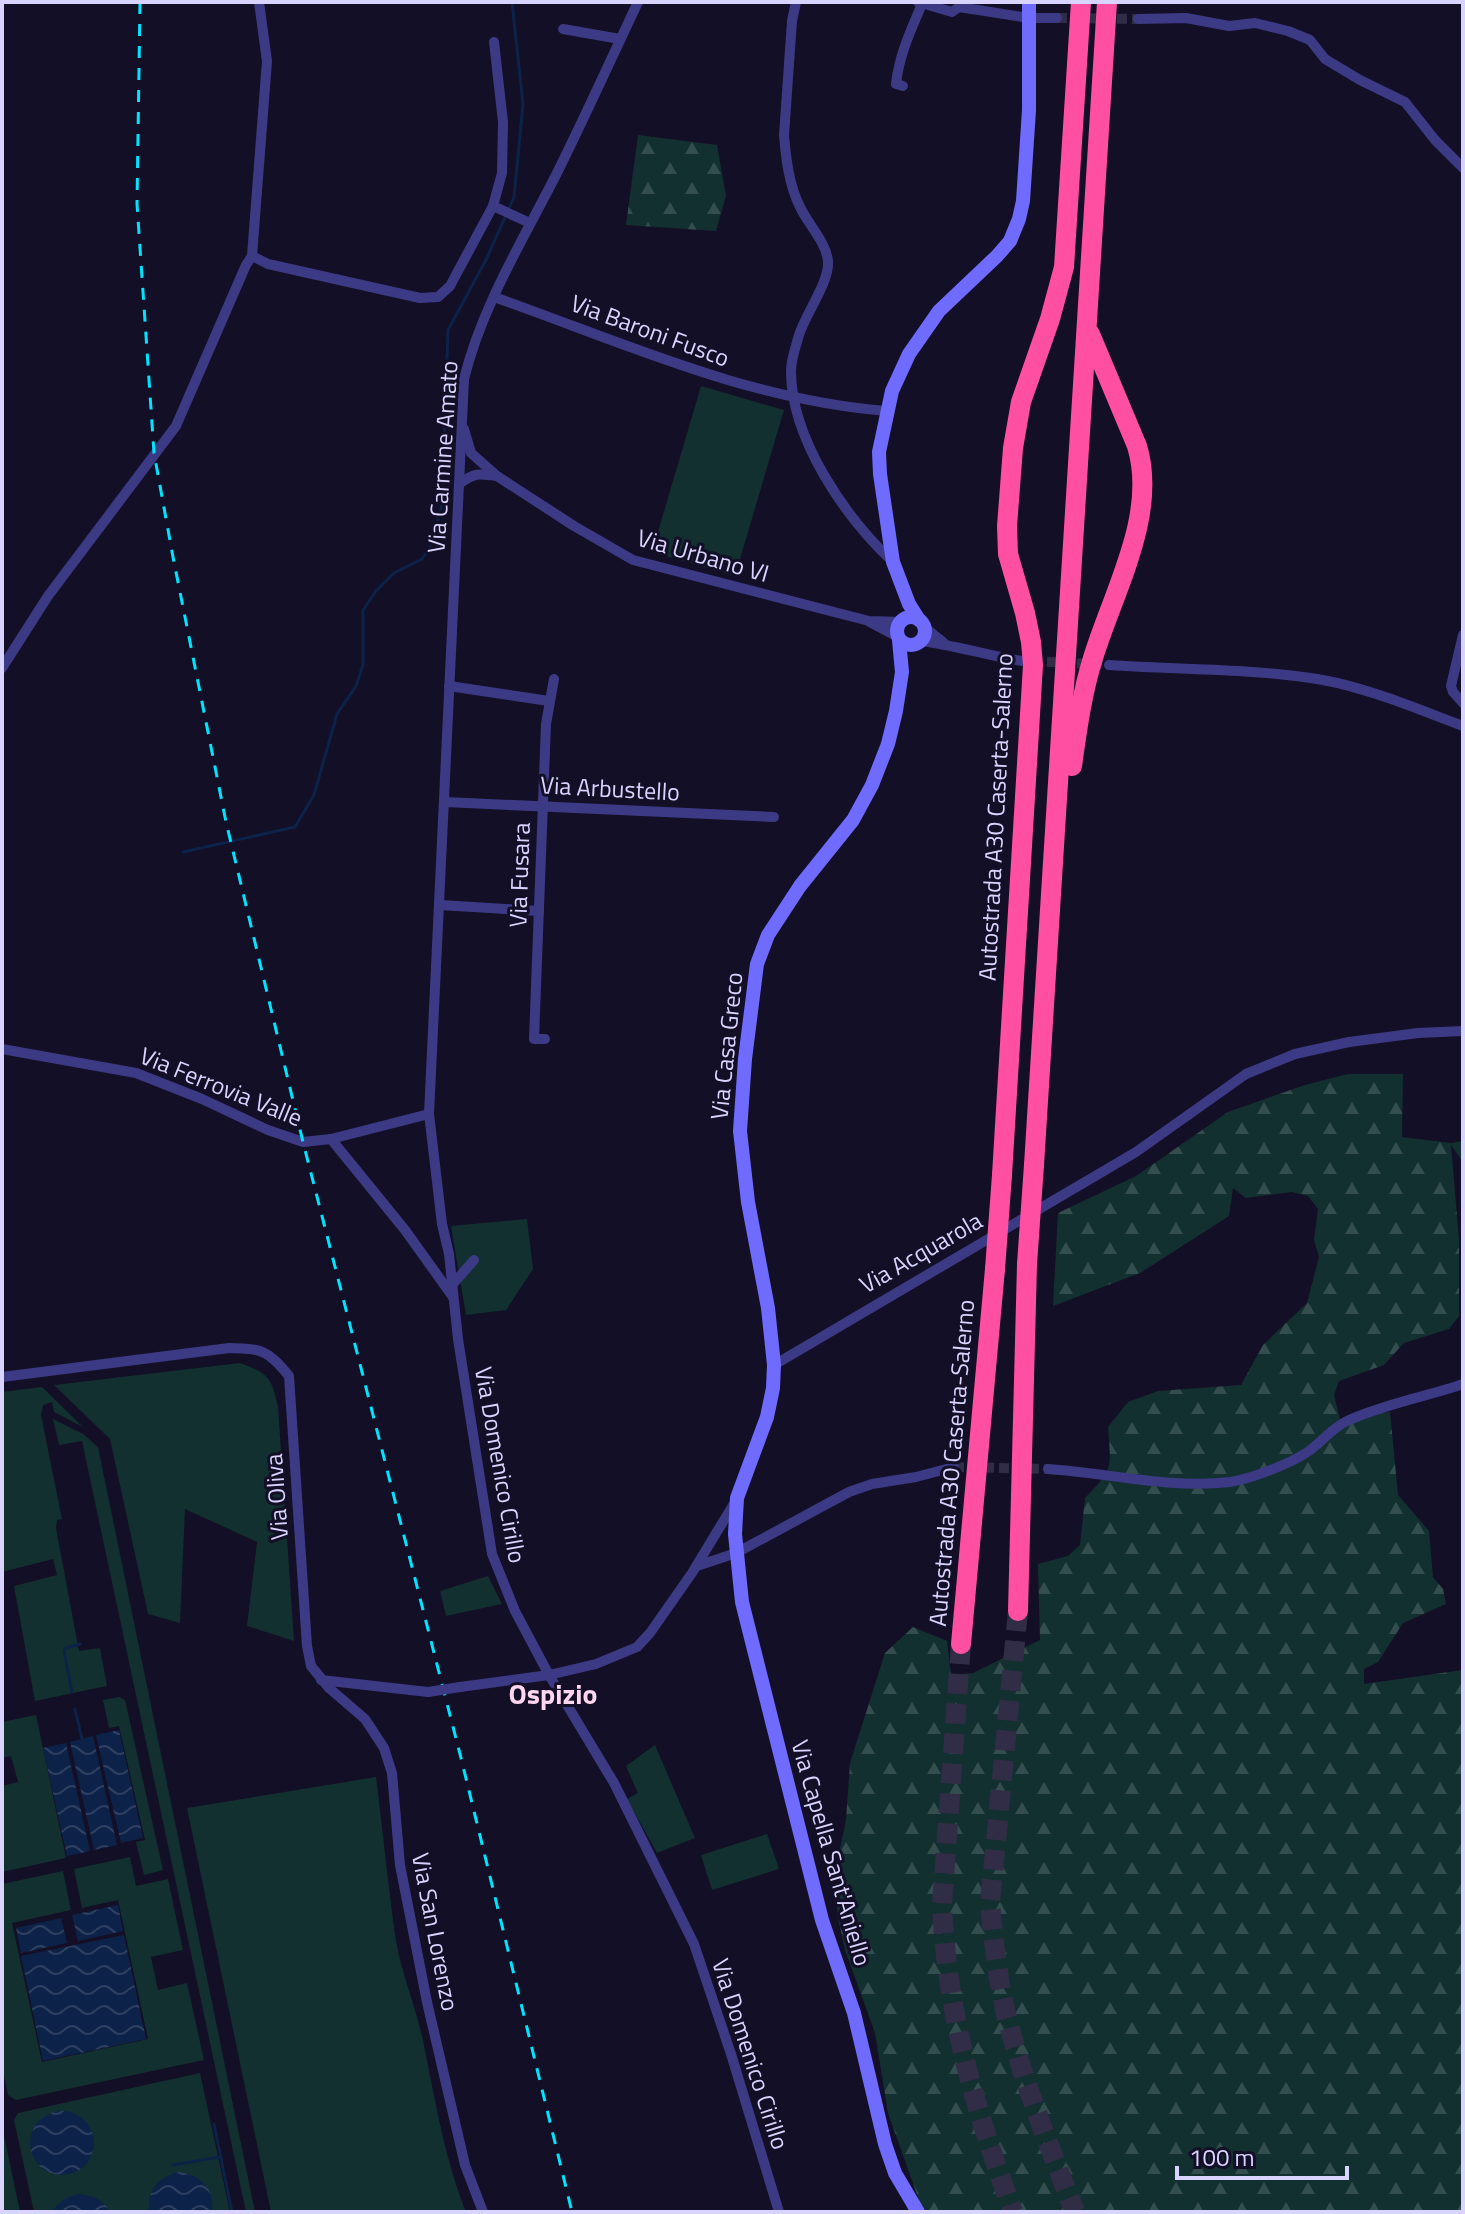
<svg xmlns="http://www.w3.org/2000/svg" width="1465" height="2214" font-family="'Titillium Web',sans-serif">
<defs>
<pattern id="forest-firs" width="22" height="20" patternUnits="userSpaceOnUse" patternTransform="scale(2)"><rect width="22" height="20" fill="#12302f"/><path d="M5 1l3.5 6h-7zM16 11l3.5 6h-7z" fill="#344d4e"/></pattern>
<pattern id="water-waves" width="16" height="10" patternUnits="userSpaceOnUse" patternTransform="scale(2)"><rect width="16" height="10" fill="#0c2248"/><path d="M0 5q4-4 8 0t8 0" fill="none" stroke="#2f4163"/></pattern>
</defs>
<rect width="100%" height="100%" fill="#130f26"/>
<!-- green -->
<g fill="#12302f">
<path d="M701 386 784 410 735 576 652 552Z"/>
<path d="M527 1219 533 1269 506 1310 466 1315 451 1226Z"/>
<path d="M240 1363C268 1373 272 1378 278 1407L294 1641 247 1626 257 1542 185 1509 180 1623 148 1614 110 1439 54 1385Z"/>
<path d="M42 1387 83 1427 54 1412 52 1402 43 1405 41 1415 62 1519 57 1520 56 1528 79 1651 100 1648 107 1686 35 1701 14 1586 57 1575 53 1559 2 1572V1392Z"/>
<path d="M53 1419 83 1434 98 1447 255 2212H246L82 1441 59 1445Z"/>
<path d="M488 1576 502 1604 446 1616 440 1591Z"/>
<path d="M119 1697 125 1700 163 1870 144 1875 136 1842 145 1840 119 1726 109 1728 103 1700Z"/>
<path d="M36 1715 66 1858 2 1872V1786L18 1782 11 1756 2 1758V1722Z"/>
<path d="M655 1745 695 1838 657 1853 627 1799 638 1793 626 1766Z"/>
<path d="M376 1777C383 1831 388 1886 396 1941 402 1975 416 2007 423 2041 435 2098 444 2157 466 2212H271L187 1808Z"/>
<path d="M767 1834 779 1869 712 1890 701 1855Z"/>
<path d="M130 1857 136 1886 168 1879 183 1950 151 1957 158 1990 187 1983 204 2060 16 2100 8 2095 2 2066V1884L63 1871 71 1910 12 1923 42 2062 148 2039 118 1900 82 1908 74 1869Z"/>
<path d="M200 2073 230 2212H34L14 2120 18 2113Z"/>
<path d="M2 2126 20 2212H2Z"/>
</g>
<!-- forest -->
<g fill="url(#forest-firs)">
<path d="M638 135 717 145 726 196 716 231 626 225Z"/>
<path d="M1348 1074H1403L1402 1137 1451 1143 1463 1141V1162L1451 1145 1459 1240V1316L1449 1329 1404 1343 1384 1365 1339 1381 1334 1395 1341 1424 1358 1415 1390 1412 1398 1495 1429 1531 1433 1577 1443 1589 1446 1604 1403 1623 1378 1662 1364 1669V1684L1463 1670V2212H927L920 2203 888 2113 875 2033 845 1950 837 1914V1863L846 1820 850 1763 885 1653 913 1627 947 1641 951 1675 973 1673 1040 1640 1038 1564 1068 1556 1080 1545 1085 1498C1114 1469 1111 1468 1108 1427L1128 1402 1158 1391 1241 1385 1263 1345 1307 1303 1319 1257 1314 1240 1318 1209 1308 1196 1292 1192 1246 1198 1233 1188 1229 1216 1140 1273 1053 1306 1058 1213 1136 1176 1228 1112 1305 1085Z"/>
</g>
<!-- water -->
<g fill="url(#water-waves)">
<path d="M119 1730 143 1838 121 1843 96 1735Z"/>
<path d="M93 1736 117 1845 94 1850 70 1742Z"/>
<path d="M66 1743 90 1851 67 1856 43 1748Z"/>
<path d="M118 1905 123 1931 78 1941 72 1915Z"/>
<path d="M61 1918 67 1943 21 1953 16 1928Z"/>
<path d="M124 1935 146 2039 43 2061 21 1956Z"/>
<circle cx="62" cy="2143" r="32"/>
<path d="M179 2172C201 2175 215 2189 212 2212H149C147 2190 158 2177 179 2172Z"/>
<path d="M79 2194C93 2195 103 2199 110 2212H52C59 2201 67 2197 79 2194Z"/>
</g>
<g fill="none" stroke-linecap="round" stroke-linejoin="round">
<!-- stream -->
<g stroke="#0c2248" stroke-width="3">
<path d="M183 852 295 827 314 795 337 714 356 686 363 665V610L376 591 394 573 422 559 431 545 442 505 448 330 487 258 514 197 523 104 512 2"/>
<path d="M72 1692 64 1651 66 1648 80 1644"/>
<path d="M75 1709 82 1739"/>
<path d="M214 2124 232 2212"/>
<path d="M173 2165 220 2157"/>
</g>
<!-- minor-tunnel -->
<g stroke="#312d47" stroke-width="10" stroke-dasharray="10 5" stroke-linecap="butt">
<path d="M1057 18 1138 19"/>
<path d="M1032 661 1109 665"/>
<path d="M954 1467 1048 1469"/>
</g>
<!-- motorway-tunnel -->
<g stroke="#312d47" stroke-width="20" stroke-dasharray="20 10" stroke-linecap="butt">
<path d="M1018 1611 990 1903C994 1944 998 1985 1009 2025 1026 2089 1051 2151 1075 2212"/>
<path d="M961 1644 942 1905C947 2015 975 2109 1013 2212"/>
</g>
<!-- minor -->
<g stroke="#3d3a85" stroke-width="10">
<path d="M638 2C611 59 585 117 557 173 523 240 482 306 464 379L429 1114 442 1224 449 1254 458 1339 492 1554 515 1611 549 1675 614 1783 694 1944 731 2054 779 2212"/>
<path d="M796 2 792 21 784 135C786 159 789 185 800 207 808 224 826 242 828 261 830 281 805 315 799 335 796 346 791 359 791 371 791 439 845 517 893 562"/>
<path d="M918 2 952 12 959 7 1029 18H1057"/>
<path d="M1138 19 1186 18 1229 26 1255 23 1288 31 1310 40 1325 59 1360 80 1405 102 1435 140 1463 168"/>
<path d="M563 29 620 39"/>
<path d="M903 86 896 84C899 55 911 30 922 4"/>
<path d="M493 206 530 223"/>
<path d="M252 256 268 264 420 298 438 297 450 286 493 206 502 173 503 122 494 42"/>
<path d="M494 297C625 343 747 400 887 411"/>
<path d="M464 429 471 453 497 476 574 526 633 560 869 621 900 622"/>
<path d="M459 484C474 473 478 473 497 476"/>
<path d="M870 622 898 637"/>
<path d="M924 627 944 643"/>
<path d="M1463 635 1451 686 1453 692 1463 703"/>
<path d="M921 641C955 645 988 656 1022 661"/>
<path d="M1109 665C1180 670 1253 668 1323 680 1371 689 1417 709 1463 726"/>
<path d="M2 668 48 596 176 426 246 265 252 256 267 61 259 2"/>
<path d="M449 686 549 701"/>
<path d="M445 802 774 817"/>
<path d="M440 905 539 911"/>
<path d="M545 1039H534L546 724 554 679"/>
<path d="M2 1049 136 1073 202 1099 268 1130 303 1142 331 1139 429 1114"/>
<path d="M331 1139 405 1230 453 1297"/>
<path d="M452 1285 474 1260"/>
<path d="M774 1365 1136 1152 1246 1074 1295 1054 1349 1042 1418 1033 1463 1031"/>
<path d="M2 1377 229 1348C262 1349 267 1349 289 1376L307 1646 311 1666 329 1688 365 1719 384 1748 392 1773 400 1865 427 2002 465 2165 483 2212"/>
<path d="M1048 1469C1108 1473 1170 1489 1230 1482 1251 1479 1292 1463 1309 1451 1323 1441 1332 1428 1347 1421 1384 1404 1425 1397 1463 1384"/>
<path d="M697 1566 736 1553 849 1492 872 1484 916 1477 954 1467"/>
<path d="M321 1680 428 1692"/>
<path d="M460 1687 549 1675 596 1664 637 1647 650 1633 692 1573 735 1502"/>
</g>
<!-- secondary -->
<g stroke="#6f6bff" stroke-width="14">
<circle cx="911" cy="631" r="14"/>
<path d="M919 620 909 604 893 562 880 474 879 452 892 391 909 354 939 311 997 256 1010 241 1019 219 1023 201 1029 110V2"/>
<path d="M899 640 902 672 896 711 888 744 872 785 853 820 800 886 768 935 757 964 745 1059 740 1131 748 1202 768 1308 774 1365 773 1388 767 1417 737 1498 735 1534 742 1602 822 1920 854 2013 885 2144 895 2173 918 2212"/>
</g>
<!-- motorway -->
<g stroke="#ff4fa3" stroke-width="20">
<path d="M1072 766C1077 730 1082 693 1093 658 1113 592 1158 515 1137 446L1090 334"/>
<path d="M1034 1165 1107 2"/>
<path d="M1002 1175 1033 665 1031 642 1025 613 1008 554 1007 526 1013 448 1021 402 1050 319 1064 267 1081 2"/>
<path d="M1018 1611 1027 1264"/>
<path d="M961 1644 995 1269"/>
</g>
<!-- rail -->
<path stroke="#00e5ff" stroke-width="3" stroke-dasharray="12 10" stroke-linecap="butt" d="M140 2 137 204 154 453 173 557 226 822 303 1142 461 1758 572 2212"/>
<!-- minor-bridge -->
<path stroke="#3d3a85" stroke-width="10" d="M428 1692 460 1687"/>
<!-- motorway-bridge -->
<g stroke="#ff4fa3" stroke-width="20">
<path d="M1027 1264 1034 1165"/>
<path d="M995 1269 1002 1175"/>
</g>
</g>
<g text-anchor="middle" stroke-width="6" stroke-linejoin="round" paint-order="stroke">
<!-- street labels -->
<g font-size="24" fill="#d9d4ff" stroke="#130f26">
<text transform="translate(650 331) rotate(20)" y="8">Via Baroni Fusco</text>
<text transform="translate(443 457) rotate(-86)" y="8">Via Carmine Amato</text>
<text transform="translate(703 556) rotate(16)" y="8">Via Urbano VI</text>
<text transform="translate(610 789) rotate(3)" y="8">Via Arbustello</text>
<text transform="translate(996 817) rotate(-87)" y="8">Autostrada A30 Caserta-Salerno</text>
<text transform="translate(520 875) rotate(-88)" y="8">Via Fusara</text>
<text transform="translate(727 1046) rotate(-84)" y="8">Via Casa Greco</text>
<text transform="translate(221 1087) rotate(22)" y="8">Via Ferrovia Valle</text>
<text transform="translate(921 1253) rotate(-30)" y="8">Via Acquarola</text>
<text transform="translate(952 1463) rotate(-85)" y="8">Autostrada A30 Caserta-Salerno</text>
<text transform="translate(500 1465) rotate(80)" y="8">Via Domenico Cirillo</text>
<text transform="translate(277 1497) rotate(-94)" y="8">Via Oliva</text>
<text transform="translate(831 1853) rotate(74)" y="8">Via Capella Sant'Aniello</text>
<text transform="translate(435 1932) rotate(79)" y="8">Via San Lorenzo</text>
<text transform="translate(750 2054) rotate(72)" y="8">Via Domenico Cirillo</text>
</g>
<!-- quarter labels -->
<g font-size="28" font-weight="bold" fill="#ffd6f0" stroke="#130f26">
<text x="553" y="1704">Ospizio</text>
</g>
</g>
<!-- border -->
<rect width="1465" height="2214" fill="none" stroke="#d9d4ff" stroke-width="8"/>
<!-- scale -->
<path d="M1177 2166v12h170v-12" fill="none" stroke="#d9d4ff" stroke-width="4"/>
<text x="1189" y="2166" font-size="24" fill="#d9d4ff" stroke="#130f26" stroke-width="6" paint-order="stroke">100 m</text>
</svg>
